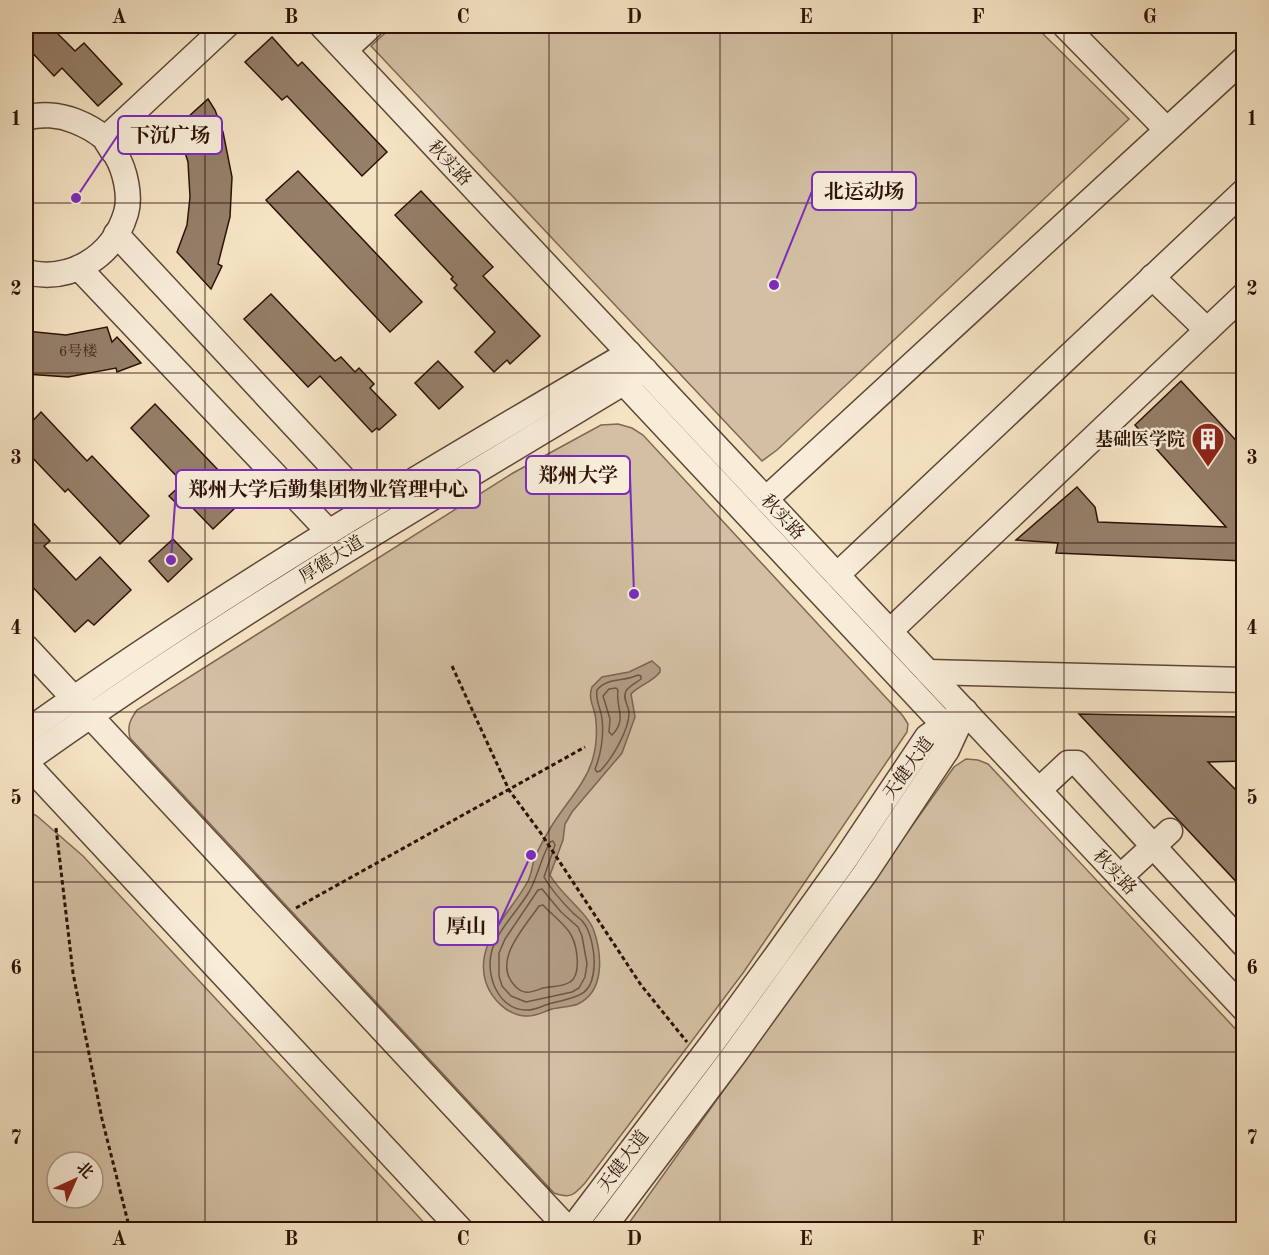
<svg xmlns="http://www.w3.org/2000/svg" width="1269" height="1255" font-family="'Old Standard TT','Noto Serif SC',serif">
<rect width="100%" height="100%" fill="#f5e4c4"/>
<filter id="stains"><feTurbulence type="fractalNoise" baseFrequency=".00333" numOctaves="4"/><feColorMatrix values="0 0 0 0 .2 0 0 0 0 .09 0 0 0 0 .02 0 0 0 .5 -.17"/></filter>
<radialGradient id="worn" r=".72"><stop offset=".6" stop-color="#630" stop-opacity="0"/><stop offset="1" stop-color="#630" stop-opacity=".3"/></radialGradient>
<!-- green -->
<g fill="#d3c0a4" stroke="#806855" stroke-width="1.5" fill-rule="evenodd">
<path d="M393 26H1035L1129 119 777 450 762 461 371 46Z"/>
<path d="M618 424 632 428 643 435 903 716 908 724 907 732 743 973 585 1183C574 1195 571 1199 554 1193L130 738C127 726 130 720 137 710L513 473 601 425Z"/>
<path d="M966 759 978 760 988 764 1243 1037V1229L624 1230 954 767Z"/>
<path d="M26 810 37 816 83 856 430 1229H26ZM57 1162H93V1198H57Z"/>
</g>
<!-- water -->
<path fill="#b19c83" stroke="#7c6451" stroke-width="1.5" d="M652 661 660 668V672C653 682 639 685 631 694L635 717 622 753 572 812 565 824 563 840 550 875C561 895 588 913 594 931 602 955 605 991 578 1004 570 1007 560 1007 552 1009 543 1012 535 1017 525 1016 507 1015 492 999 486 983 473 943 511 913 528 881 531 875 532 867 534 860 538 849 545 837 551 827 564 805 586 784 593 758 596 747 597 733 596 722 596 709 587 700 592 687L602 677 629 672Z"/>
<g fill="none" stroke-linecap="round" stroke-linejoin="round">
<!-- shore -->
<g stroke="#6f5644" stroke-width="1.5">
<path d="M638 675 641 676V679C636 683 630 685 626 691 622 699 629 705 629 713 629 730 612 759 600 771L597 772 595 769C601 755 604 735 602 719 601 709 595 700 597 690 608 677 624 682 638 675Z"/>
<path d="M616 688 618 690C615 707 628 719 612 735L609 732 610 719 603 696 609 689Z"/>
<path d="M553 841 555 845 544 877C552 891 562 902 573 913 576 916 580 918 583 922 591 931 595 954 594 966 593 997 576 997 552 1003 543 1005 535 1011 525 1010 497 1008 485 974 492 950 499 928 517 912 529 892 538 876 541 858 550 842Z"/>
<path d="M542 889 561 912 578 927 582 936 587 964 585 977 579 988 572 992 526 1002 511 996 502 986 499 976V953L505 939 538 890Z"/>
<path d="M543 905C550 913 567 926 571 935 577 945 582 975 570 982 563 987 551 986 543 988 532 992 524 996 515 986 491 961 525 927 539 906Z"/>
</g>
</g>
<!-- building -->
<g fill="#957f69" stroke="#2d1106" stroke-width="1.5">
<path d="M26 26H50L75 51 84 43 122 84 98 106 62 68 54 76 26 46Z"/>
<path d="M272 37 298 66 302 62 387 152 362 176 287 96 282 100 245 62Z"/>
<path d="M208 99 215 110 223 132 232 177 230 217 218 264 222 266 211 289 177 252 187 225 190 197 188 162 177 127Z"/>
<path d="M298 171 422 302 390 332 266 200Z"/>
<path d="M421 191 493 267 483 276 540 336 510 364 507 360 494 372 475 352 495 332 454 288 457 285 451 279 453 277 395 215Z"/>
<path d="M271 294 335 361 341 357 355 372 359 368 374 384 370 388 396 415 379 430 377 428 372 432 320 376 308 387 244 319Z"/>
<path d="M107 327 112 342 117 337 141 363 117 372 116 368 68 377 26 374V331L66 335Z"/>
<path d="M438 361 463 387 439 409 415 383Z"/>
<path d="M1181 381 1244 449V561L1056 553 1058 543 1016 540 1077 487 1095 507 1098 522 1226 527 1135 425Z"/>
<path d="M155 404 220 472 210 481 236 507 213 529 186 501 180 507 169 496 183 483 131 428Z"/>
<path d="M41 412 87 461 92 456 149 516 120 544 68 489 65 492 26 451V428Z"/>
<path d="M26 515 50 541 44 546 76 580 100 557 131 590 94 625 88 620 75 632 26 580Z"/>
<path d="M173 539 192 559 168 582 149 561Z"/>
<path d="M1079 714 1244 717V761L1208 762 1244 798V890Z"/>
</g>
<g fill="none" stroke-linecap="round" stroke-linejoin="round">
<!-- minor casing -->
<g stroke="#5f4636" stroke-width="27">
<g id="minor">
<path d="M322 26 1244 1009"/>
<path d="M1065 26 1166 129"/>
<path d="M345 50 371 26"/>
<path d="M26 118C41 113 60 115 75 121 85 125 96 131 103 137 107 140 105 140 108 144 110 148 113 152 116 155 125 170 131 196 126 213 113 257 70 283 26 272"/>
<path d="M106 138 226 26"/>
<path d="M116 234 370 507"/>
<path d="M79 268 329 532"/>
<path d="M1152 277 1207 330"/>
<path d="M624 383 944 725"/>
<path d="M766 499 1244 59"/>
<path d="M837 575 1244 191"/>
<path d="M890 631 1244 295"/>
<path d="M26 647 569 1230"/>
<path d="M928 672 1244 680"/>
<path d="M26 732C219 594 424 473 629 353"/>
<path d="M26 761C225 619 435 496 645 370"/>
<path d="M26 763 461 1230"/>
<path d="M1039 790 1068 763H1077L1244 945"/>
<path d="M1120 877 1170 831"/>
<path d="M571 1230 714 1041 776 956 846 858 927 737 965 711"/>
<path d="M602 1230 734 1055 866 872 947 750 965 711"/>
</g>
</g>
<!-- path -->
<g stroke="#2d1106" stroke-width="3" stroke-dasharray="4.5 3" stroke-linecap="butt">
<path d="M452 666 509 790 540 832 641 985 687 1042"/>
<path d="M56 828 73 973 102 1119 130 1230"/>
<path d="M296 908 585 747"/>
</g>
<!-- minor -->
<use href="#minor" stroke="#f8edd9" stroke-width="24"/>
</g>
<!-- grid -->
<path fill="none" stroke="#2d1106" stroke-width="1.5" stroke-opacity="0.55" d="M205 26V1230M377 26V1230M549 26V1230M720 26V1230M892 26V1230M1064 26V1230M26 203H1244M26 373H1244M26 543H1244M26 712H1244M26 882H1244M26 1052H1244"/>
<!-- icons -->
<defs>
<g id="building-pin" transform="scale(1.725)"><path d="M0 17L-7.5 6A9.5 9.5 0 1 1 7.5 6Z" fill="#8f2418" stroke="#f8edd9"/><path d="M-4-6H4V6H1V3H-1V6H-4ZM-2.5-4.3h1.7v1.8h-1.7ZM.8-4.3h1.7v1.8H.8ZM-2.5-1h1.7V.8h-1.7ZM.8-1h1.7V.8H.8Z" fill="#fff"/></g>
</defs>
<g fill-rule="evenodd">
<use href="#building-pin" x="1208" y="439"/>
</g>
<g text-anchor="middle" stroke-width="5" stroke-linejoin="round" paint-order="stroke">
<!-- number labels -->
<g font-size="15" fill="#472c1f">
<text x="78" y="356">6号楼</text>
</g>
<!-- street labels -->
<g font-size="18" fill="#2d1106" stroke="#f8edd9">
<text transform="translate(450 163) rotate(47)" y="6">秋实路</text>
<text transform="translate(783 517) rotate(47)" y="6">秋实路</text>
<text transform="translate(331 559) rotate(-32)" y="6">厚德大道</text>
<text transform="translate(908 768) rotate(-54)" y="6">天健大道</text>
<text transform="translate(1115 872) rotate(47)" y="6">秋实路</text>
<text transform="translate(623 1161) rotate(-53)" y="6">天健大道</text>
</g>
<!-- poi labels -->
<g font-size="18" font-weight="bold" fill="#2d1106" stroke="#f8edd9" text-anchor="end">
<text x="1185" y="445">基础医学院</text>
</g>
</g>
<!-- callouts -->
<path fill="none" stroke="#7b2cbf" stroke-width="2" d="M76 198L118 135M774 285L812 191M634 594L630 475M171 560L176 489M531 855L498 926"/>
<g fill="#7b2cbf" stroke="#f8edd9" stroke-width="2">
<circle cx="76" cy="198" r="6"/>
<circle cx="774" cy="285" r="6"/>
<circle cx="634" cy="594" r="6"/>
<circle cx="171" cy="560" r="6"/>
<circle cx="531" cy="855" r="6"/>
</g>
<g fill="#f8edd9" stroke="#7b2cbf" stroke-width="2">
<rect x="118" y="116" width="104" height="38" rx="6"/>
<rect x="812" y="172" width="104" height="38" rx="6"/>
<rect x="526" y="456" width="104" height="38" rx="6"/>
<rect x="176" y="470" width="304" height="38" rx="6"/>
<rect x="434" y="907" width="64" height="38" rx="6"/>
</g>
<g font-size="20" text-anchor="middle" font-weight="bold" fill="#2d1106">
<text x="170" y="142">下沉广场</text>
<text x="864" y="198">北运动场</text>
<text x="578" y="482">郑州大学</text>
<text x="328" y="496">郑州大学后勤集团物业管理中心</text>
<text x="466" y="933">厚山</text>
</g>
<!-- margin -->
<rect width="1269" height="1255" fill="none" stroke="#f5e4c4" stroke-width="66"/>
<!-- north arrow -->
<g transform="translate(75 1180) rotate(45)"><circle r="28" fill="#f8edd9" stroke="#a79585" stroke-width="1.5"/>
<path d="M0-4.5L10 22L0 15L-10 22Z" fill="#8f2418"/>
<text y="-9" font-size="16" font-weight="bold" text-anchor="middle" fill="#2d1106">北</text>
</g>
<rect x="33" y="33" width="1203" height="1189" fill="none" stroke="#2d1106" stroke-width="2"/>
<g font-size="20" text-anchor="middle" font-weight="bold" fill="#2d1106">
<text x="119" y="23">A</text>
<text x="291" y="23">B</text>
<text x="463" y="23">C</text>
<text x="634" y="23">D</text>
<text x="806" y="23">E</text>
<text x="978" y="23">F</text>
<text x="1150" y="23">G</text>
<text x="16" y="125">1</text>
<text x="1252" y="125">1</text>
<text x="16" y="295">2</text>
<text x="1252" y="295">2</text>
<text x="16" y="464">3</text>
<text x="1252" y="464">3</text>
<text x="16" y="634">4</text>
<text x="1252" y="634">4</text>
<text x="16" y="804">5</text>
<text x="1252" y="804">5</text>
<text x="16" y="974">6</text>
<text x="1252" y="974">6</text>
<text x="16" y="1144">7</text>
<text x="1252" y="1144">7</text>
<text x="119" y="1245">A</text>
<text x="291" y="1245">B</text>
<text x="463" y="1245">C</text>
<text x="634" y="1245">D</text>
<text x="806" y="1245">E</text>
<text x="978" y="1245">F</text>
<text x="1150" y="1245">G</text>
</g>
<rect width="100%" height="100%" filter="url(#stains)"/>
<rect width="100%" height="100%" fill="url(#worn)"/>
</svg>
